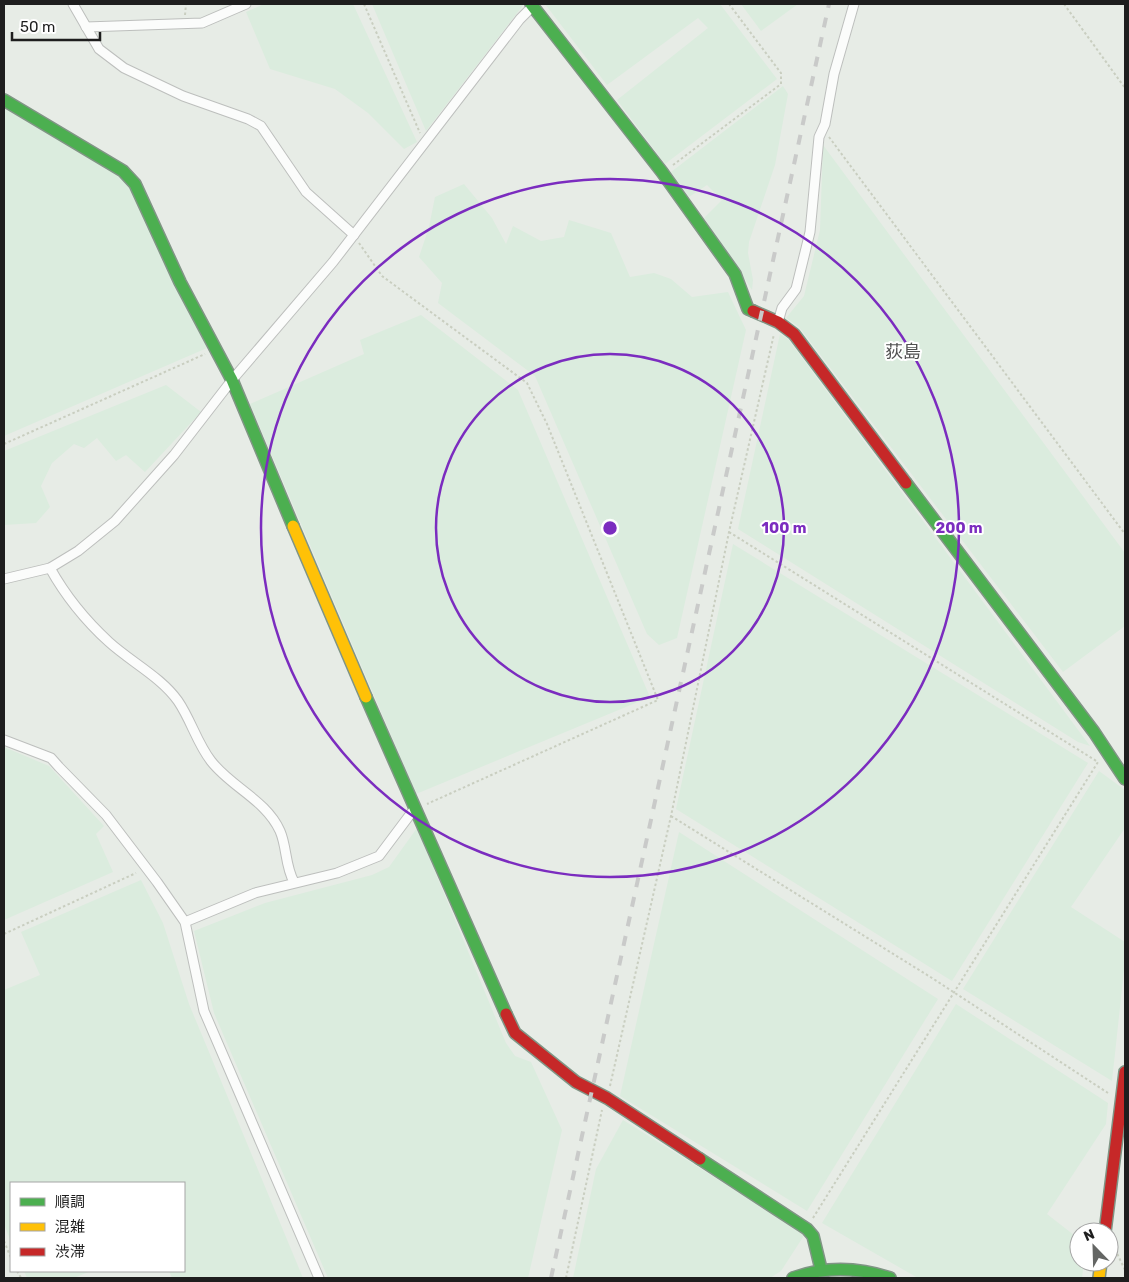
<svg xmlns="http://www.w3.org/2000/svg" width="1129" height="1282" font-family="Rubik,'Noto Sans JP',sans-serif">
<rect width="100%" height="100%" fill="#e7ece6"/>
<!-- farmland -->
<g fill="#dbecde">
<path d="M264 4H353L417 142 404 149 368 113 335 89 270 69 246 12Z"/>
<path d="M372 4H524L426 131Z"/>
<path d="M545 4H720L777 79 665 164 617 100 708 28 698 18 607 85Z"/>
<path d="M741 4H798L761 31Z"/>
<path d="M783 86 788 94 775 165 749 242 748 253 753 280 752 290 704 218 722 200 707 185 689 197 671 172Z"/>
<path d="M4 106 117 171 132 187 207 348 4 436Z"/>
<path d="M823 145 1125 553V626L1063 672 799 327 786 318 804 296 820 230Z"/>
<path d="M464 184 492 218 506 244 513 226 541 241 564 237 569 220 611 233 630 277 654 273 671 279 692 297 728 292 746 330 677 638 659 645 647 634 535 376 438 303 442 283 419 257 429 227 435 197Z"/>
<path d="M421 315 518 390 650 697 416 794 250 404 364 354 360 340Z"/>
<path d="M780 334 788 339 1090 746 1078 742 738 529Z"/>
<path d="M166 385 201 412 145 472 126 455 116 461 97 438 84 448 74 444 52 463 41 486 50 507 36 523 4 525V451Z"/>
<path d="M733 544 1088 763 952 981 676 809Z"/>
<path d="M4 747 49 766 104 826 96 834 113 872 4 920Z"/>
<path d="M1099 771 1125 790V828L1071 907 1125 942V961L1112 1081 963 989Z"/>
<path d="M417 828 506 1043 515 1056 531 1062 562 1130 528 1278H328L214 1013 194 931 265 903 372 875 389 867Z"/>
<path d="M679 832 938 999 807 1211 620 1096Z"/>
<path d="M141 880 163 923 189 1004 303 1278H172L169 1271H184V1183H11V1242L4 1224V990L40 975 21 932Z"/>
<path d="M956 1004 1108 1103 1106 1124 1047 1214 1079 1239V1262H1084L1082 1278H918L822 1223Z"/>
<path d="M623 1120 805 1234 781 1271 770 1278H573L596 1169Z"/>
<path d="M24 1271H91L74 1278H27Z"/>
</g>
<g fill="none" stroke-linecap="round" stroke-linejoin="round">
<!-- street casing -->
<g stroke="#bdbfbd" stroke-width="11">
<g id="street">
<path d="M73 4 99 49 124 68 183 96 248 119 261 126 306 192 354 235"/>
<path d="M86 27 202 23 246 4"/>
<path d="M778 322 782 308 796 289 810 232 819 137 825 124 834 74 854 4"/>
<path d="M50 568C65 595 86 621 109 642 131 662 161 677 178 701 191 720 197 743 211 761 231 787 266 800 280 831 287 847 285 866 294 882"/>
<path d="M4 579 50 568 78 551 115 521 174 455 232 380 333 262 520 19 533 6"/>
<path d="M4 740 51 758 59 767 106 815 157 882 185 922 204 1011 319 1278"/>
<path d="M185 922 255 893 337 873 379 856 415 808"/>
</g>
</g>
<!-- fast casing -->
<g stroke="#809585" stroke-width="14">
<g id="fast">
<path d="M531 4 662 172 735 274 748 309 753 311"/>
<path d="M4 100 123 171 135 184 180 282 232 380 293 526"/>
<path d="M906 483 1094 732 1125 779"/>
<path d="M366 697 506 1014"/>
<path d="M700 1159 807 1229 813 1236 821 1269"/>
<path d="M793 1278C826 1266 857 1267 890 1278"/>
</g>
</g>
<!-- slow casing -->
<g stroke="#809585" stroke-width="14">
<g id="slow">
<path d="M293 526 366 697"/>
<path d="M1099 1278 1101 1262"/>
</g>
</g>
<!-- jam casing -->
<g stroke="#809585" stroke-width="14">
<g id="jam">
<path d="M753 311 778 322 794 334 906 483"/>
<path d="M506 1014 515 1033 576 1082 607 1098 700 1159"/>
<path d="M1105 1232 1125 1072"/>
</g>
</g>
<!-- path -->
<g stroke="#c9cec0" stroke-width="2" stroke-dasharray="2.5 2.5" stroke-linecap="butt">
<path d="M364 4 420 133"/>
<path d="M1064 4 1125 88"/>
<path d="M185 15 186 4"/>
<path d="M829 137 1125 534"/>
<path d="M673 165 781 84V73L729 4"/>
<path d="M359 243 382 276 527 383 547 424 658 700 427 804"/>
<path d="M4 444 205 354"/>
<path d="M729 532 1098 762"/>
<path d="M671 816 932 978 1108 1093"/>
<path d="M4 934 136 873"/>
<path d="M610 1086 671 816 729 532 774 334"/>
<path d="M813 1218 1098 762"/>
<path d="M4 1241 11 1258"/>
<path d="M1113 1245 1125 1270"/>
<path d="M17 1271 21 1278"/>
<path d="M566 1278 602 1110"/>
</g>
<!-- street -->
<use href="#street" stroke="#fbfcfb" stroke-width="9"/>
<!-- fast -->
<use href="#fast" stroke="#4caf50" stroke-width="11"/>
<!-- slow -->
<use href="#slow" stroke="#ffc107" stroke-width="11"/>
<!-- jam -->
<use href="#jam" stroke="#c62828" stroke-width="11"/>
<!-- rail -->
<path stroke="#c9cac9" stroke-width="4" stroke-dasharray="10 10" stroke-linecap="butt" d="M551 1278 829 4"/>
</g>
<!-- distance rings -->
<g fill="none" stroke="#7b2cbf" stroke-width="2.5">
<circle cx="610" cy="528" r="174"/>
<circle cx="610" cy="528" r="349"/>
</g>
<g text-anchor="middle" stroke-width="4" stroke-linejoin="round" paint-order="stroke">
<!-- neighbourhood labels -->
<g font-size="18" fill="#515151" stroke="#fff">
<text x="903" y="358">荻島</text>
</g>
</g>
<circle cx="610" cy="528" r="8" fill="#7b2cbf" stroke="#fff" stroke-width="2.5"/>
<g font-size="15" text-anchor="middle" font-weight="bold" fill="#7b2cbf" stroke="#fff" stroke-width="4" stroke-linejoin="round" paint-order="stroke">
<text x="784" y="533">100 m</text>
<text x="959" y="533">200 m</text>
</g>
<!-- border -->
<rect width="1129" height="1282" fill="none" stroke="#1e1e1e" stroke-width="10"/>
<!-- legend -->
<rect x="10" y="1182" width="175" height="90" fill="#ffffff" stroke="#a5a5a5"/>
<rect x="20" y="1198" width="25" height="8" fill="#4caf50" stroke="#a5a5a5"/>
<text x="55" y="1207" font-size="15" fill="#1e1e1e">順調</text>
<rect x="20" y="1223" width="25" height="8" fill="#ffc107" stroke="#a5a5a5"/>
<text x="55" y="1232" font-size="15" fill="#1e1e1e">混雑</text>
<rect x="20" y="1248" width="25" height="8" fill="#c62828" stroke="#a5a5a5"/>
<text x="55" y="1257" font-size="15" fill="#1e1e1e">渋滞</text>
<!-- north arrow -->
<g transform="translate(1094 1247) rotate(337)"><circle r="24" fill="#ffffff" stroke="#a5a5a5"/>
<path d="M0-4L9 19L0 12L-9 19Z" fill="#646664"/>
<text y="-8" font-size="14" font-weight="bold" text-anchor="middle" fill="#1e1e1e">N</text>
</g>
<!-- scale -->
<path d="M12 32v8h88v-8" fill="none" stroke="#1e1e1e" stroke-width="2.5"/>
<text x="20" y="32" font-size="15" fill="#1e1e1e" stroke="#ffffff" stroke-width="4" paint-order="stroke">50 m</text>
</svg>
